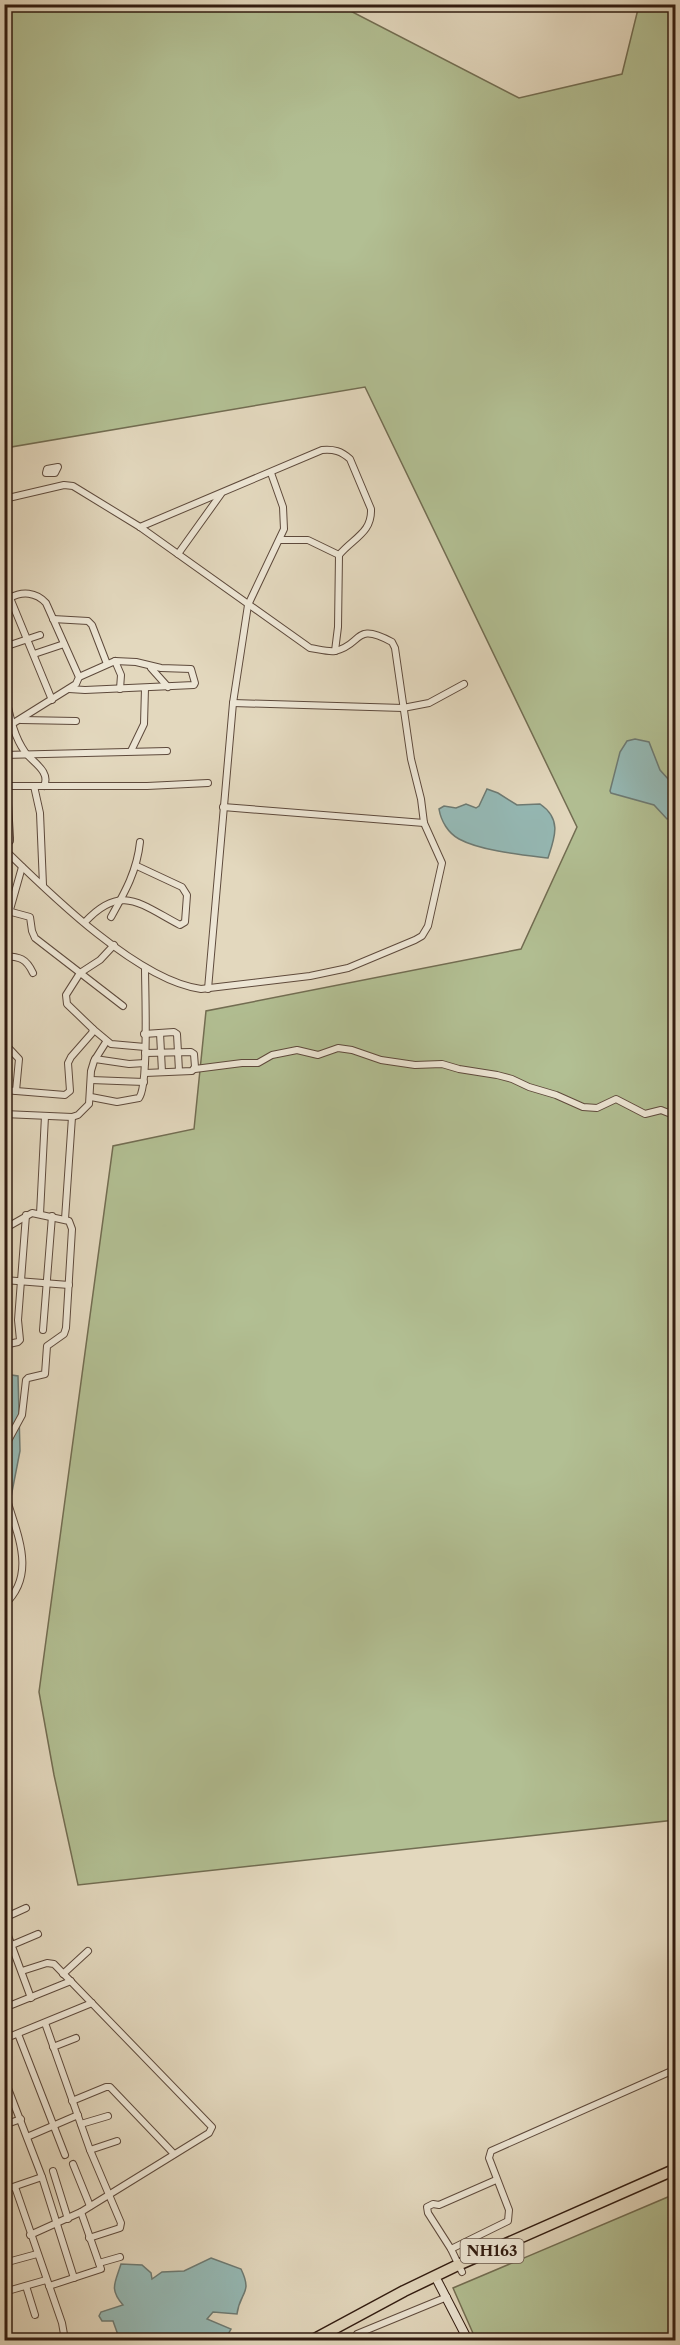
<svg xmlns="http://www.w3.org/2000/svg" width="680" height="2345" font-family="'Libre Caslon Text',serif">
<rect width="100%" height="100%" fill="#e3d8be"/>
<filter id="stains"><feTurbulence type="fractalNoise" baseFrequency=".00333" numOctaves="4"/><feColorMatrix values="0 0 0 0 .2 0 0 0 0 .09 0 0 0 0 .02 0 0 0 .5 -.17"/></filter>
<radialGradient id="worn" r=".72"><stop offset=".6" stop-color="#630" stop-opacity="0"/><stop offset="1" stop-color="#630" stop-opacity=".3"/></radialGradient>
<!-- green -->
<g fill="#b2bf93" stroke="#726d52" stroke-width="1.5">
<path d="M5 5H339L519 98 622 74 639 5H675V1820L78 1885 54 1775 39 1692 113 1146 194 1129 206 1011 521 949 577 827 365 387 5 448Z"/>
<path d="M675 2194V2340H476L453 2288Z"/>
</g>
<!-- water -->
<g fill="#95b9b5" stroke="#6d7a73" stroke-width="1.5">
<path d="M635 739 649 742 660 770 669 780 675 799V817L667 819 654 805 611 793 610 791 620 752 627 741Z"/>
<path d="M487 789 498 793 517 805 540 804C562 819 555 837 548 858 523 855 481 851 459 839 448 833 441 821 439 809L444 806 456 808 466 804 476 808 479 806Z"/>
<path d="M5 1374 18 1376 20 1451 5 1528Z"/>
<path d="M211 2258 241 2269C253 2294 240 2291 237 2314L213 2312 207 2319 231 2329 226 2338 227 2340H124L118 2335 113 2321H102L99 2316 101 2312 123 2305C109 2289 115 2283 121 2264L142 2265 151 2273 152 2279 162 2272 184 2271Z"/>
</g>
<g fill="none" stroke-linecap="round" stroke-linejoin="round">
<!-- street casing -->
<g stroke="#5e4a3c" stroke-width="8">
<g id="street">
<path d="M58 467 55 473H46L47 469Z"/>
<path d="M4 499 64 485 73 486 140 527 310 648C318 649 327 652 335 651 363 645 353 621 392 642L395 648 411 759 421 799 424 823 442 863 428 926 422 936 415 940 348 968 310 976 201 989C138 981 49 893 4 849"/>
<path d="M140 527 322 450C334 449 341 451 350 459L371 509C372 533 353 538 339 555L338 627 335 651"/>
<path d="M280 540H308L339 555"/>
<path d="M4 542 7 541"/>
<path d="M178 554 221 494"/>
<path d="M4 594 10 598C22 591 36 592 46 603L79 677 76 684 4 729"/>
<path d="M4 602 10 598 52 700"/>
<path d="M53 619 88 621 92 625 107 664"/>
<path d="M4 647 40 635"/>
<path d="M34 654 64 644"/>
<path d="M115 661 121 675 120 689"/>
<path d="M151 668 168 687"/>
<path d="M4 689C9 710 12 734 25 752 32 762 51 771 44 786"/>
<path d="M69 689 85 690 194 685 195 683 191 669 161 668 136 662 115 661 79 677"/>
<path d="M233 703 403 708 429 703 464 684"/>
<path d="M21 720 76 721"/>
<path d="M131 751 144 724 145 688"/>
<path d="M4 755 167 751"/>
<path d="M4 786H147L208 783"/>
<path d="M34 786 40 813 43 885"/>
<path d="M223 807 424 823"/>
<path d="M4 846 10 841V838L7 786"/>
<path d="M4 910 30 917 32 931 35 938 123 1006"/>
<path d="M111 917C125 892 137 871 140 842"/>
<path d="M85 922C121 883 140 904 180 925L185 922 187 895 182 887 137 866"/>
<path d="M4 931 22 867"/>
<path d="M4 956C20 957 26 958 33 973"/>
<path d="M208 989 233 703 248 605 284 529 283 507 271 473"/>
<path d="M4 1004H7"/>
<path d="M93 1029 111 1044 145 1047"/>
<path d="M160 1033 162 1072"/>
<path d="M144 1034 174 1032 177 1034 179 1071"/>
<path d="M4 1043 19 1059 16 1091"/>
<path d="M145 1053 191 1052 194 1054 195 1067 192 1071 145 1073"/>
<path d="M95 1059 129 1064 145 1063"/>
<path d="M195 1069 242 1063H258L272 1055 297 1050 318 1055 338 1048 352 1050 381 1060 415 1065 442 1064 459 1069 497 1075 512 1079 529 1087 556 1095 583 1107 597 1108 616 1099 645 1114 661 1110 676 1116"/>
<path d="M91 1080 144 1082"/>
<path d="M4 1090 65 1095 70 1091 68 1063 71 1057 92 1033 93 1029 67 1004 66 995 80 973 100 960 114 945"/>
<path d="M91 1097 117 1102 139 1098C149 1086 145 990 145 968"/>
<path d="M4 1114 72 1117 78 1115 89 1104 91 1071 94 1061 106 1042"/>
<path d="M40 1214 45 1116"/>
<path d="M65 1219 72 1117"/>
<path d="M4 1229 32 1213 69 1221 72 1229 66 1328 64 1334 47 1346 45 1374 28 1378 26 1380 22 1415 4 1448"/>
<path d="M4 1280 69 1285"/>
<path d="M43 1330 52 1216"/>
<path d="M4 1345 18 1342 20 1340 18 1320 26 1215"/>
<path d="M4 1359 5 1362"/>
<path d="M4 1488C12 1526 41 1571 4 1605"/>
<path d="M4 1918 26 1908"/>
<path d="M4 1925 31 1998"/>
<path d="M12 1945 38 1934"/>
<path d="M22 1971 47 1963 54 1964 212 2127 209 2133 81 2212 30 2235"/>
<path d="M63 1974 88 1951"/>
<path d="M4 2008 71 1981"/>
<path d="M45 2023 90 2150 121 2223 120 2228 89 2238"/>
<path d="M18 2034 65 2155"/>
<path d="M4 2039 92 2003"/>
<path d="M53 2047 76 2038"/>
<path d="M4 2078 42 2177 74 2278"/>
<path d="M72 2101 106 2087H110L174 2154"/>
<path d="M81 2124 108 2116"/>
<path d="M4 2125 21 2119"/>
<path d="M27 2137 78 2115"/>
<path d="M90 2150 117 2141"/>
<path d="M73 2164 90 2206"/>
<path d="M53 2171 68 2219"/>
<path d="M15 2187 62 2323 65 2340"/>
<path d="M4 2190 42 2177"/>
<path d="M451 2249 508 2221 509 2210 489 2158 491 2151 676 2069"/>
<path d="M4 2263 37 2254"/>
<path d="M99 2263 120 2257"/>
<path d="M462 2272 451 2249 428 2213 427 2207 433 2204 439 2205 496 2180"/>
<path d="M26 2286 35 2315"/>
<path d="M49 2286 101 2269 81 2212"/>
<path d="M4 2292 46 2280"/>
<path d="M4 2320 7 2328"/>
<path d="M353 2340 357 2334 447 2297"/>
</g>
</g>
<!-- secondary casing -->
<g stroke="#311b10" stroke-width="10">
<path id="secondary" d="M438 2282 468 2340"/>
</g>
<!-- highway casing -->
<g stroke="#311b10" stroke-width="13">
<path id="highway" d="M313 2340 404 2291 458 2265 676 2169"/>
</g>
<!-- street -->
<use href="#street" stroke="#ede6d5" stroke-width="6"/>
<!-- secondary -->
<use href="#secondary" stroke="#ede6d5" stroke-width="8"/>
<!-- highway -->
<use href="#highway" stroke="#e3d8be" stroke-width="10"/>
</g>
<g text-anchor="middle" stroke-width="6" stroke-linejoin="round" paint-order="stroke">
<!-- shield labels -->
<rect fill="#ede6d5" stroke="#69584b" stroke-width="1.5" x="460.5" y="2239" width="63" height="24" rx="4.5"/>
<g font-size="15" font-weight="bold" fill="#311b10">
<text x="492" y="2256">NH163</text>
</g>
</g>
<!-- margin -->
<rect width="680" height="2345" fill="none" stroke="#e3d8be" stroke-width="24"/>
<rect x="6" y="6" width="668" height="2333" fill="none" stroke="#311b10" stroke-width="3"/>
<rect x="12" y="12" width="656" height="2321" fill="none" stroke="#311b10" stroke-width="1.5"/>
<rect width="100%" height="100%" filter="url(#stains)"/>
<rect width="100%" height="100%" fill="url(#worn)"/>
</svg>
